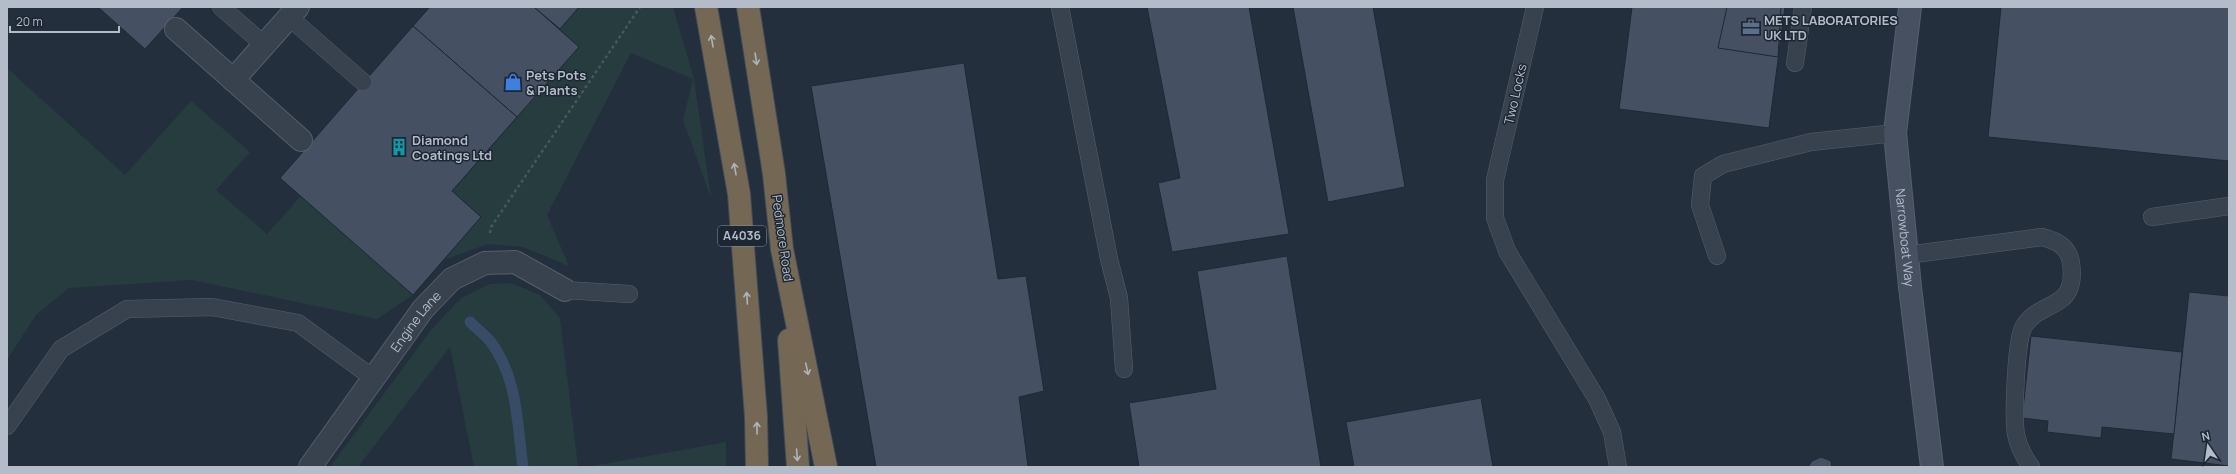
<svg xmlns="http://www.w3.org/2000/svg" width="2236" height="474" font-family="Manrope,sans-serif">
<rect width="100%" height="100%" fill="#242f3e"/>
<!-- green -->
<g fill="#263c3f">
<path d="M579 7H673L694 79 711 198 683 120 693 79 631 53 547 215 569 266 523 247 488 244 444 260 481 217 452 191 579 47 560 29Z"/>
<path d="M7 68 125 175 191 101 250 152 216 190 267 234 301 196 413 295 377 319 192 280 69 288 36 315 7 360Z"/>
<path d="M511 283 540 295 560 318 578 467H474L450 347 358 467H330L431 330 461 298 490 284Z"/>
<path d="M726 442V467H587Z"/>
</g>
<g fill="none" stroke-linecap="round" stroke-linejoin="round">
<!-- stream -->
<path stroke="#394c67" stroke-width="11" d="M470 322C476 328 484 334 490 341 518 377 517 424 523 467"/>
</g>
<!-- building -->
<g fill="#455162" stroke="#1f2835">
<path d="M98 7H183L145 49Z"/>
<path d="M430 7H534L579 47 517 117 413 26Z"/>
<path d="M534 7H579L560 29Z"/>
<path d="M1147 7H1249L1289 234 1172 252 1158 183 1180 178Z"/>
<path d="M1293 7H1373L1405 187 1328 202Z"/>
<path d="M1632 7H1785L1769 128 1619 109Z"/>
<path d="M1727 7H1781L1778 57 1718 48Z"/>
<path d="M2001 7H2229V161L1988 137Z"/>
<path d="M413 26 517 117 452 191 481 217 413 295 280 178Z"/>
<path d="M964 63 998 279 1026 276 1044 391 1019 397 1028 467H876L811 86Z"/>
<path d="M1287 256 1321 467H1139L1129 403 1216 389 1197 271Z"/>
<path d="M2189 292 2229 296V466L2171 459Z"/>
<path d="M2031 336 2182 352 2174 434 2102 427 2101 438 2047 432 2048 421 2022 418Z"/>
<path d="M1481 398 1493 467H1354L1346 422Z"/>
<path d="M1821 457 1831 461 1832 467H1808L1812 461Z"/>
</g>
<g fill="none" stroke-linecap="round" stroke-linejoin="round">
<!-- lane casing -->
<g stroke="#565f6c" stroke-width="18">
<g id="lane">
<path d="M221 7 263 44"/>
<path d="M1060 7 1109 259 1119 298 1124 369"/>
<path d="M1535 7 1495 180V218L1507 251 1597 399 1612 432 1618 467"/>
<path d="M289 17 363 82"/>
<path d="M1795 63 1803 7"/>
<path d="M2152 217 2229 206"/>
<path d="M1907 255 2042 237C2057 241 2068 246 2071 263 2078 313 2039 298 2023 328 2016 342 2013 417 2016 434 2018 446 2024 457 2031 467"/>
<path d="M1717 256 1700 205 1703 176 1723 164 1811 142 1895 133"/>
<path d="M565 290 629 294"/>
<path d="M7 426 61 349 127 309 212 307 298 323 373 378"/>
</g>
</g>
<!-- street casing -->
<g stroke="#565f6c" stroke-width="24">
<g id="street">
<path d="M176 29 301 140"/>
<path d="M233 80 298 7"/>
<path id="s1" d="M310 467 423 309 452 279 485 263 515 262 565 290"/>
</g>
</g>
<!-- secondary casing -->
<g stroke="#565f6c" stroke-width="24">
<g id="secondary">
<path id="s2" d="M1910 7 1895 133 1910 287 1932 467"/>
</g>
</g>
<!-- highway casing -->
<g stroke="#434c59" stroke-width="24">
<g id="highway">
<path d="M706 7 739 194 756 417 757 467"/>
<path d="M748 7 774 174 782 249 826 467"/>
<path d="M789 340 798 467"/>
</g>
</g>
<!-- path -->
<path stroke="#44595c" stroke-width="2.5" stroke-dasharray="3 3" stroke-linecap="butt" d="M490 233 491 227 640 7"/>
<!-- lane -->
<use href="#lane" stroke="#38414e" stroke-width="17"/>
<!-- street -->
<use href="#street" stroke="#38414e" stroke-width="22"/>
<!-- secondary -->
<use href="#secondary" stroke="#465061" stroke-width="22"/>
<!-- highway -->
<use href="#highway" stroke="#746855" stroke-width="22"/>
</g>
<!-- one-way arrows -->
<defs><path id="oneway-shaft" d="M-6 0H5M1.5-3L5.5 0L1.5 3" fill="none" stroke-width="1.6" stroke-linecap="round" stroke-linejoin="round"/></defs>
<g stroke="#aeb4bd">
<use href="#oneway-shaft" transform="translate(712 41) rotate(-100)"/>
<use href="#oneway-shaft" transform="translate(756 59) rotate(81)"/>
<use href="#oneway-shaft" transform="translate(735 169) rotate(-100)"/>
<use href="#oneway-shaft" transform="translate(747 298) rotate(-94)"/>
<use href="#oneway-shaft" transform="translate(807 369) rotate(78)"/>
<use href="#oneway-shaft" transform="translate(757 428) rotate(-91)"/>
<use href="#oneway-shaft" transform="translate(797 455) rotate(86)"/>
</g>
<!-- icons -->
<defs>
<g id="office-bare" transform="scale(1.38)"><path d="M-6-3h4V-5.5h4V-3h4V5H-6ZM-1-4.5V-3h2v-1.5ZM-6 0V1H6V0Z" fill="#5c6f8a" stroke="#1d2633" stroke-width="2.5" paint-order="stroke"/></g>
<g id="shop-bare" transform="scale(1.38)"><path d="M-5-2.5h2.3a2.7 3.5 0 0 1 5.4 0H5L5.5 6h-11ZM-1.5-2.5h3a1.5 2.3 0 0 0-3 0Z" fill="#3f7fe0" stroke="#1d2633" stroke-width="2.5" paint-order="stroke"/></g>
<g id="building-bare" transform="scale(1.38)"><path d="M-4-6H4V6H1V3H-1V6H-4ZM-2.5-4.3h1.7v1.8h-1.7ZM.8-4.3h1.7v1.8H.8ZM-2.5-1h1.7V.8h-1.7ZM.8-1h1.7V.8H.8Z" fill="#0f9aa8" stroke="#1d2633" stroke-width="2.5" paint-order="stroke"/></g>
</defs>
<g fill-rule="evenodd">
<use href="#office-bare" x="1751" y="27"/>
<use href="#shop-bare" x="513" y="82"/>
<use href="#building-bare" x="399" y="147"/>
</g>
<g text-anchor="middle" stroke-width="3" stroke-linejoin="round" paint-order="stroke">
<!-- shield labels -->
<rect fill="#1d2633" stroke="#878f9c" stroke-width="1" x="718" y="226" width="48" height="20" rx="3"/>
<g font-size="12" font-weight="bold" fill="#b4bcc9">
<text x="742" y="240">A4036</text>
</g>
<!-- poi labels -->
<g font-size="13" font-weight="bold" fill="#b4bcc9" stroke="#1d2633" text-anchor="start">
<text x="1764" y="25">METS LABORATORIES<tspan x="1764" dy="15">UK LTD</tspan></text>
<text x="526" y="80">Pets Pots<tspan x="526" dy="15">&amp; Plants</tspan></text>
<text x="412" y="145">Diamond<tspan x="412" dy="15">Coatings Ltd</tspan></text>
</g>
<!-- street labels -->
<g font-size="13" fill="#b4bcc9" stroke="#1d2633">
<text transform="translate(1515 94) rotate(-77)" y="5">Two Locks</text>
<text dy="5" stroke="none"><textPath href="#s2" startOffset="232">Narrowboat Way</textPath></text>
<text transform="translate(783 238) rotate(82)" y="5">Pedmore Road</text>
<text dy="5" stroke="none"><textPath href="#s1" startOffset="180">Engine Lane</textPath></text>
</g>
</g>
<!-- border -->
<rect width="2236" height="474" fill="none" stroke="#b4bcc9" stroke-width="16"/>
<!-- north arrow -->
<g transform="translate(2208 446) rotate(347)" stroke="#1d2633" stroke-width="3" paint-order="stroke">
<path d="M0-3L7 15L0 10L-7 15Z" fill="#b4bcc9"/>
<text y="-6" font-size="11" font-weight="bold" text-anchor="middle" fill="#b4bcc9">N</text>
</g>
<!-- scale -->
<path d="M10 26v6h109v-6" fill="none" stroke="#b4bcc9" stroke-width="2"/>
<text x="16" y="26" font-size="12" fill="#b4bcc9" stroke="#1d2633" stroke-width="3" paint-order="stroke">20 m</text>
</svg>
